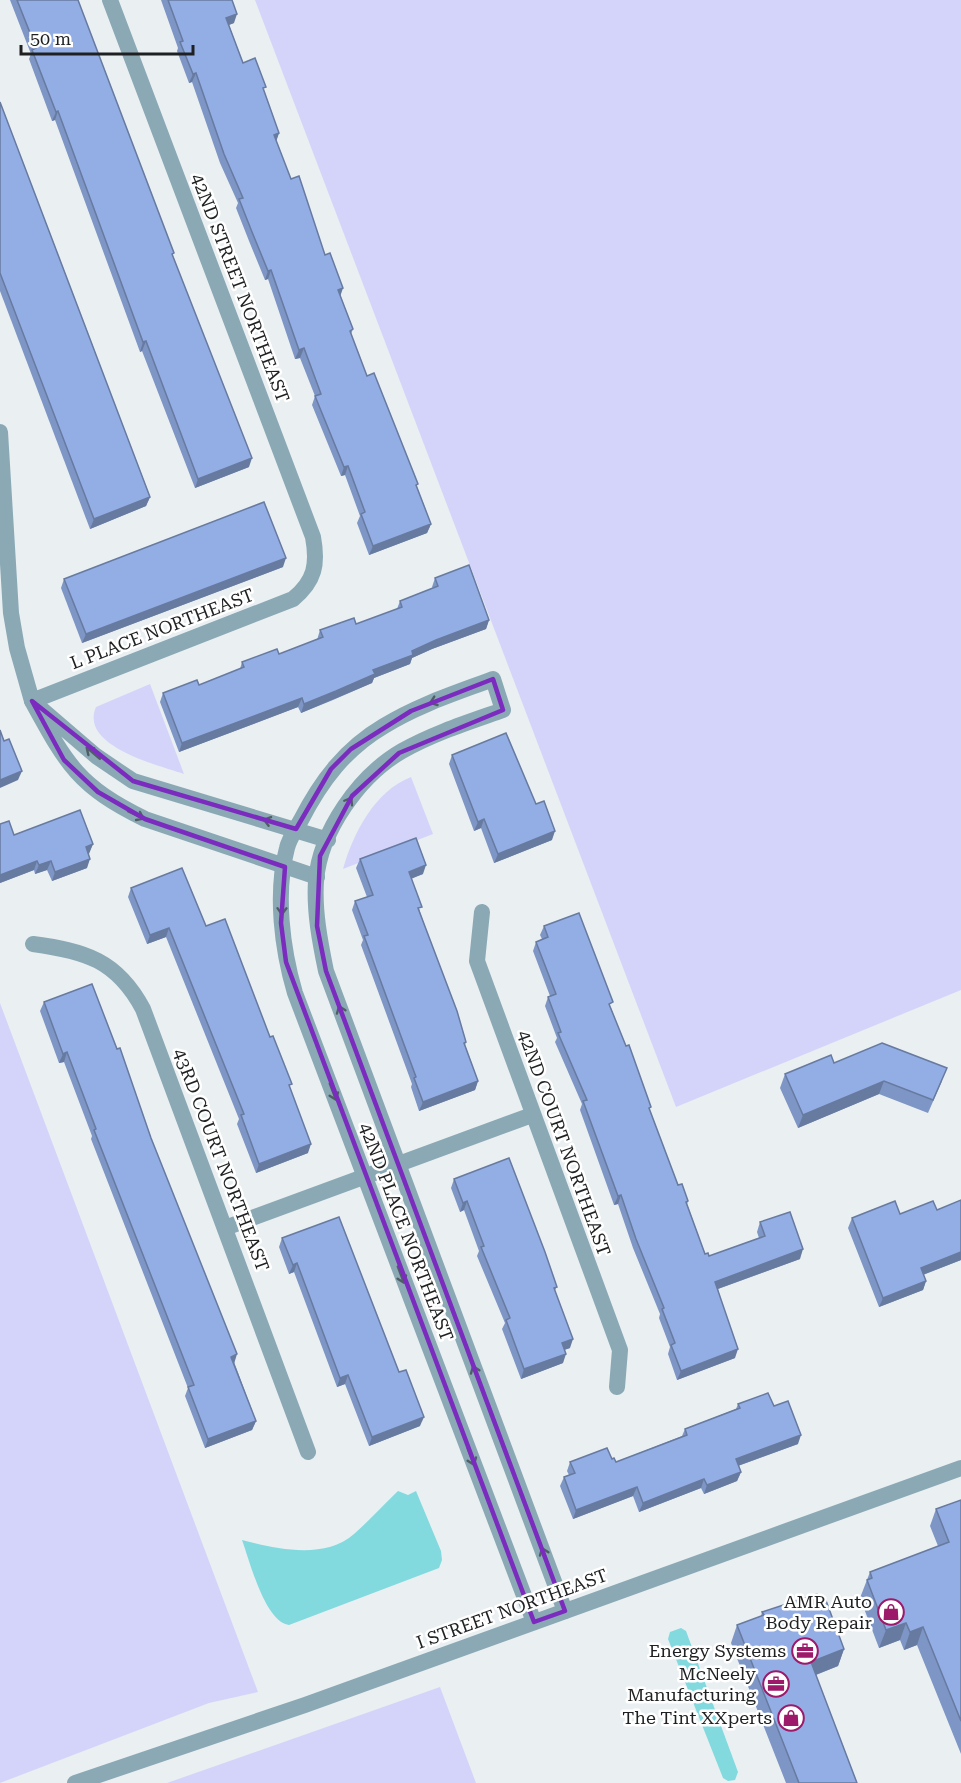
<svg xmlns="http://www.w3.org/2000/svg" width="961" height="1783" font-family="'Roboto Serif',serif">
<rect width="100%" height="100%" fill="#eaeff2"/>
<!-- green -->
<g fill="#d4d4fa">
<path d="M255 0H961V990L676 1107Z"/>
<path d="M150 684 184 774C158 765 79 746 96 707Z"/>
<path d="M411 777 433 834 343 869C353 833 375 791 411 777Z"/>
<path d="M0 1003 258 1692 209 1703 0 1783Z"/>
<path d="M440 1687 476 1783H167Z"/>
</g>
<!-- water -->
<g fill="#82dadf">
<path d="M398 1491 408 1495 416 1491 441 1551 442 1560 439 1568 289 1625C265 1622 250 1562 242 1540 277 1549 324 1560 354 1534 370 1520 383 1505 398 1491Z"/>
<path d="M681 1628 686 1631 738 1772 735 1780 728 1781 723 1778 668 1639 670 1632Z"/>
</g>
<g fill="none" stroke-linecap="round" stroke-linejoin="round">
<!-- minor -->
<g stroke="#8aa9b5" stroke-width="16">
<path d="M0 432 11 613 17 648 32 701 293 599C315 581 318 564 313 537L110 0"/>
<path d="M317 877 145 819C78 786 67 765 32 701L96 756 133 781 328 840"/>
<path d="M482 912 477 961 620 1350 617 1387"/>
<path d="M33 944C85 951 117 960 143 1009L308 1452"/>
<path d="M225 1228 532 1115"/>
<path d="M534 1622 295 993C282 949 275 893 287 848 289 839 296 829 301 820 321 781 345 749 384 726 418 705 456 693 493 679L503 710C469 722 434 733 402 751 359 776 320 831 316 881 314 911 320 942 326 971L565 1611"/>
</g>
<!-- tertiary -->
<path stroke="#8aa9b5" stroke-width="16" d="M75 1783 305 1705 961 1468"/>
</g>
<!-- wall -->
<g fill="#7e96c5">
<path d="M10 0H78L173 257 249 467 195 488 142 351 140 352 55 120 52 121 29 59 31 54Z"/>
<path d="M161 0H232L234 23 229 25 243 63 264 93 279 133 276 141 291 179 325 255 353 329 351 334 367 376 417 487 431 524 427 533 369 555 357 523 360 516 345 475 341 476 312 405 315 396 300 358 295 359 268 279 265 280 249 241 236 208 238 203 220 163 192 82 189 83 177 51 178 48Z"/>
<path d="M0 102 150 497 146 506 90 529 0 291Z"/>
<path d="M283 567 82 643 61 588 64 579Z"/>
<path d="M435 578 489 620 486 629 432 649 412 658 410 664 374 678 372 683 333 700 301 713 298 707 179 752 160 702 163 693 199 685 240 669 242 662 279 654 317 640 320 630 356 624 397 609 400 601 433 588 432 587Z"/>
<path d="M452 755 536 804 552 840 494 863 481 828 474 831 449 764Z"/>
<path d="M0 824 14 835 93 844 88 854 87 868 52 881 47 870 35 874 34 870 0 883Z"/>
<path d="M360 859 423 874 411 878 420 912 466 1042 465 1045 478 1081 475 1090 419 1111 411 1087 412 1084 361 945 363 940 352 910 355 901 367 897 356 868Z"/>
<path d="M131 888 206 926 290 1089 308 1153 256 1173 237 1124 239 1119 166 937 147 944 128 897Z"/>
<path d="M544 926 611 1008 678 1185 688 1201 687 1204 705 1254 709 1256 759 1238 757 1232 760 1222 800 1259 718 1289 735 1358 677 1380 668 1354 670 1347 659 1318 660 1314 633 1248 618 1204 614 1205 580 1110 582 1104 555 1042 557 1038 545 1006 548 997 550 996 533 951 536 942 542 939 540 935Z"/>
<path d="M44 1002 151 1138 256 1421 252 1430 205 1448 185 1396 188 1388 91 1139 92 1136 64 1062 59 1063 40 1011Z"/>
<path d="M834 1063 942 1081 928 1113 879 1094 798 1128 780 1088 785 1074Z"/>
<path d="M454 1179 557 1287 555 1290 570 1348 564 1350 563 1363 521 1379 502 1329 505 1323 477 1256 479 1251 464 1210 460 1212 451 1188Z"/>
<path d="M961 1200V1260L923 1275 926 1281 923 1290 879 1307 848 1228 852 1218 900 1214 937 1210Z"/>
<path d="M282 1238 399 1372 420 1426 369 1446 345 1384 337 1387 294 1272 289 1274 279 1247Z"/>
<path d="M738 1404 774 1406 798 1444 738 1466 741 1472 737 1481 704 1494 701 1488 639 1512 633 1496 573 1519 560 1486 564 1477 569 1475 567 1471 570 1462 612 1459 616 1462 682 1436 685 1429 736 1409Z"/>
<path d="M961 1500V1754L917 1645 904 1650 900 1640 879 1648 860 1598 870 1572 938 1546 930 1526 936 1509Z"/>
<path d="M819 1600 844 1649 838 1666 816 1675 857 1783H786L731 1643 737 1625 761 1616 762 1612Z"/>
</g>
<!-- shaded-wall -->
<g fill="#677aa0">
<path d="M237 14 234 23 223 27 226 18Z"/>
<path d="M196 73 192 82 189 83 193 74Z"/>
<path d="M58 111 55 120 52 121 56 112Z"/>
<path d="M279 133 276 142 274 135Z"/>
<path d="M271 270 268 279 265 280 268 271Z"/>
<path d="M343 288 340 297 338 290Z"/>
<path d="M146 341 142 351 140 352 143 342Z"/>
<path d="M304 348 300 358 295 359 299 350Z"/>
<path d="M252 458 249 467 195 488 198 479Z"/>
<path d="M348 466 345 475 341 476 344 467Z"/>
<path d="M150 497 146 506 90 529 94 519Z"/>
<path d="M431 524 427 533 369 555 373 546Z"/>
<path d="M286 558 283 567 82 643 86 634Z"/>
<path d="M489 620 486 629 432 649 412 658 410 664 374 678 372 683 301 713 304 704 436 640Z"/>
<path d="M302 698 298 707 179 752 182 743Z"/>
<path d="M22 771 18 780 0 788V780Z"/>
<path d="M484 819 481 828 474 831 478 822Z"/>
<path d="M555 831 552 840 494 863 498 854Z"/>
<path d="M93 844 89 854 82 856 86 847Z"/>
<path d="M90 859 87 868 52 881 55 872Z"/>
<path d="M37 861 34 870 0 883V875Z"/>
<path d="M51 861 47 870 35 874 39 865Z"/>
<path d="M426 865 423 874 406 881 409 872Z"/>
<path d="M169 928 166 937 147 944 150 935Z"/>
<path d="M67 1052 64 1062 59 1063 63 1054Z"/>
<path d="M478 1081 475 1090 419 1111 423 1102Z"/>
<path d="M884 1081 879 1094 798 1128 803 1115Z"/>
<path d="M311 1144 308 1153 256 1173 259 1164Z"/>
<path d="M621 1195 618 1204 614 1205 618 1196Z"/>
<path d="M467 1201 464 1210 460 1212 463 1203Z"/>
<path d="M803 1249 800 1259 712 1291 715 1282Z"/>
<path d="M961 1252V1260L917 1277 921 1268Z"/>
<path d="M297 1263 294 1272 289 1274 293 1265Z"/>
<path d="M926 1281 923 1290 879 1307 883 1298Z"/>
<path d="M573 1339 570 1348 558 1352 562 1343Z"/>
<path d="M738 1349 735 1358 677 1380 681 1371Z"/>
<path d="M237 1354 234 1364 231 1357Z"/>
<path d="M566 1354 563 1363 521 1379 524 1369Z"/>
<path d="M348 1375 345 1384 337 1387 340 1378Z"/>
<path d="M424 1417 420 1426 369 1446 372 1437Z"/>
<path d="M256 1421 252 1430 205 1448 208 1439Z"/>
<path d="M801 1435 798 1444 732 1468 736 1459Z"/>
<path d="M741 1472 737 1481 704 1494 707 1485Z"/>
<path d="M704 1479 701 1488 639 1512 643 1503Z"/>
<path d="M637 1487 633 1496 573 1519 576 1510Z"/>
<path d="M906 1623 900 1640 879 1648 886 1630Z"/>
<path d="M923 1627 917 1645 904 1650 910 1632Z"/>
<path d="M844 1649 838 1666 805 1679 811 1662Z"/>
</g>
<!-- building -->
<g fill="#93aee5" stroke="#677aa0" stroke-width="1.5">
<path d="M17 0H78L174 253 172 254 252 458 198 479 146 341 143 342 58 111 56 112 32 50 36 48Z"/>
<path d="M168 0H232L237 14 226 18 243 63 255 58 266 87 263 88 279 133 274 135 291 179 299 176 325 255 330 253 343 288 338 290 353 329 350 331 367 376 374 373 418 484 416 485 431 524 373 546 361 514 365 512 348 466 344 467 315 396 321 394 304 348 299 350 271 270 268 271 252 232 239 199 243 198 224 154 196 73 193 74 180 42 183 41Z"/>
<path d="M0 102 150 497 94 519 0 273Z"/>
<path d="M264 502 286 558 86 634 64 579Z"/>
<path d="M469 565 489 620 436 640 412 651 413 655 373 670 375 674 336 691 304 704 302 698 182 743 163 693 197 680 199 685 244 667 242 662 277 649 279 654 323 637 320 630 354 618 356 624 402 607 400 601 438 586 435 578Z"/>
<path d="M0 730 4 741 9 739 22 771 0 780Z"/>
<path d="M506 733 536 804 544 801 555 831 498 854 484 819 478 822 452 755Z"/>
<path d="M80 810 93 844 86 847 90 859 55 872 51 861 39 865 37 861 0 875V824L9 821 14 835Z"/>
<path d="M416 838 426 865 409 872 422 907 418 908 457 1011 466 1042 464 1043 478 1081 423 1102 414 1078 416 1077 364 936 368 935 355 901 373 895 360 859Z"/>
<path d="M182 868 206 926 225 919 270 1037 273 1036 292 1084 289 1085 311 1144 259 1164 241 1115 244 1114 169 928 150 935 131 888Z"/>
<path d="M579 913 613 1002 609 1004 626 1046 629 1045 651 1107 649 1108 678 1185 682 1184 688 1201 686 1202 705 1254 708 1253 709 1256 765 1236 760 1222 790 1212 803 1249 715 1282 738 1349 681 1371 671 1345 675 1343 662 1309 664 1308 636 1239 621 1195 618 1196 583 1101 587 1100 558 1033 561 1032 548 997 556 994 536 942 548 937 544 926Z"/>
<path d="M92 984 117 1049 120 1048 151 1138 237 1354 231 1357 256 1421 208 1439 188 1387 194 1385 94 1130 96 1129 67 1052 63 1054 44 1002Z"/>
<path d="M882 1043 947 1068 933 1100 884 1081 803 1115 785 1074 831 1055 834 1063Z"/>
<path d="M509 1158 545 1252 557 1287 554 1288 573 1339 562 1343 566 1354 524 1369 506 1320 510 1318 481 1247 484 1246 467 1201 463 1203 454 1179Z"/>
<path d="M961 1200V1252L921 1268 926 1281 883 1298 852 1218 895 1201 900 1214 933 1201 937 1210Z"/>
<path d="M339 1217 399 1372 406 1370 424 1417 372 1437 348 1375 340 1378 297 1263 293 1265 282 1238Z"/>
<path d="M768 1393 774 1406 788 1401 801 1435 736 1459 741 1472 707 1485 704 1479 643 1503 637 1487 576 1510 564 1477 575 1473 570 1462 607 1448 612 1459 614 1458 616 1462 687 1435 685 1429 740 1408 738 1404Z"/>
<path d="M961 1500V1721L923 1627 910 1632 906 1623 886 1630 867 1580 872 1578 870 1572 949 1542 936 1509Z"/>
<path d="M817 1594 819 1600 825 1598 844 1649 811 1662 857 1783H799L737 1625 764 1615 762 1612Z"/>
</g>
<!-- one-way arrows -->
<defs><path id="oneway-shaft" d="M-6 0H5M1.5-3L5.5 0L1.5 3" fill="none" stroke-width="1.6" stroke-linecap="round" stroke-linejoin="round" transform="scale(1.5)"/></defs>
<g stroke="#4f5e64">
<use href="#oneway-shaft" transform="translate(438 700) rotate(159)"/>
<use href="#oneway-shaft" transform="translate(93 753) rotate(-140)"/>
<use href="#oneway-shaft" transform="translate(347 805) rotate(-59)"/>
<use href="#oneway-shaft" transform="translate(136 815) rotate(26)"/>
<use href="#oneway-shaft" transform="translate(272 822) rotate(-164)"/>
<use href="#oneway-shaft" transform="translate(282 906) rotate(91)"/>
<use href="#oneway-shaft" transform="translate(342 1014) rotate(-111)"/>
<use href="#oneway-shaft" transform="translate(333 1092) rotate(69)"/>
<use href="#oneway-shaft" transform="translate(401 1275) rotate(69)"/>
<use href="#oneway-shaft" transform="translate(476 1374) rotate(-111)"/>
<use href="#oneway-shaft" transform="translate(471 1457) rotate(69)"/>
<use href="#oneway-shaft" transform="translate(545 1556) rotate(-111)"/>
</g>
<!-- marked area -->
<path fill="none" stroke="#7b2cbf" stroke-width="4.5" stroke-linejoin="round" d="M493 679 503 710 399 753 352 796 320 856 317 926 326 971 565 1611 534 1622 286 962 281 923 285 867 145 819 98 792 64 760 32 701 133 781 296 829 331 769 351 749 411 711Z"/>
<!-- icons -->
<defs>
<g id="shop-ring" transform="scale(1.35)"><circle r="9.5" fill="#fff" stroke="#9d196a" stroke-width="1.5"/><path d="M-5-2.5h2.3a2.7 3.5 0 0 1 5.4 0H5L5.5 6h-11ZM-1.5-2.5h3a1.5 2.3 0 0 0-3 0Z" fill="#9d196a"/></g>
<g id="office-ring" transform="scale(1.35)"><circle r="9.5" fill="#fff" stroke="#9d196a" stroke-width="1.5"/><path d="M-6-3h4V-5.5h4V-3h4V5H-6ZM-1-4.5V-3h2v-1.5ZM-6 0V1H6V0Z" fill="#9d196a"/></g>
</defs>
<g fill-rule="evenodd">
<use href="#shop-ring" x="891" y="1612"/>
<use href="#office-ring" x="805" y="1651"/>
<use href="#office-ring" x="776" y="1684"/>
<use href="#shop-ring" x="791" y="1718"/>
</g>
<g text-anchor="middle" stroke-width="5" stroke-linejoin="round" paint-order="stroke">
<!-- street labels -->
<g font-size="18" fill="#1e2021" stroke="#fff">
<text transform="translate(240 288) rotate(69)" y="6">42ND STREET NORTHEAST</text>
<text transform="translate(162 629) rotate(-21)" y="6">L PLACE NORTHEAST</text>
<text transform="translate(564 1143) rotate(70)" y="6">42ND COURT NORTHEAST</text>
<text transform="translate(221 1160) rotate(69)" y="6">43RD COURT NORTHEAST</text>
<text transform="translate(406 1232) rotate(69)" y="6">42ND PLACE NORTHEAST</text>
<text transform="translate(512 1609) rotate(-20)" y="6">I STREET NORTHEAST</text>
</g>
<!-- poi labels -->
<g font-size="18" fill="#1e2021" stroke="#fff" text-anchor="end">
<text x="872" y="1608">AMR Auto<tspan x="872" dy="21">Body Repair</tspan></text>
<text x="786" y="1657">Energy Systems</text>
<text x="756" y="1680">McNeely<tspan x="756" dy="21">Manufacturing</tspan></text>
<text x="772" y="1724">The Tint XXperts</text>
</g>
</g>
<!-- scale -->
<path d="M21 45v9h172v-9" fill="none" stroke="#1e2021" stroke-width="3"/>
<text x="30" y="45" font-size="18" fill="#1e2021" stroke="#ffffff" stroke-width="4.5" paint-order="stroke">50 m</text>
</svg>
